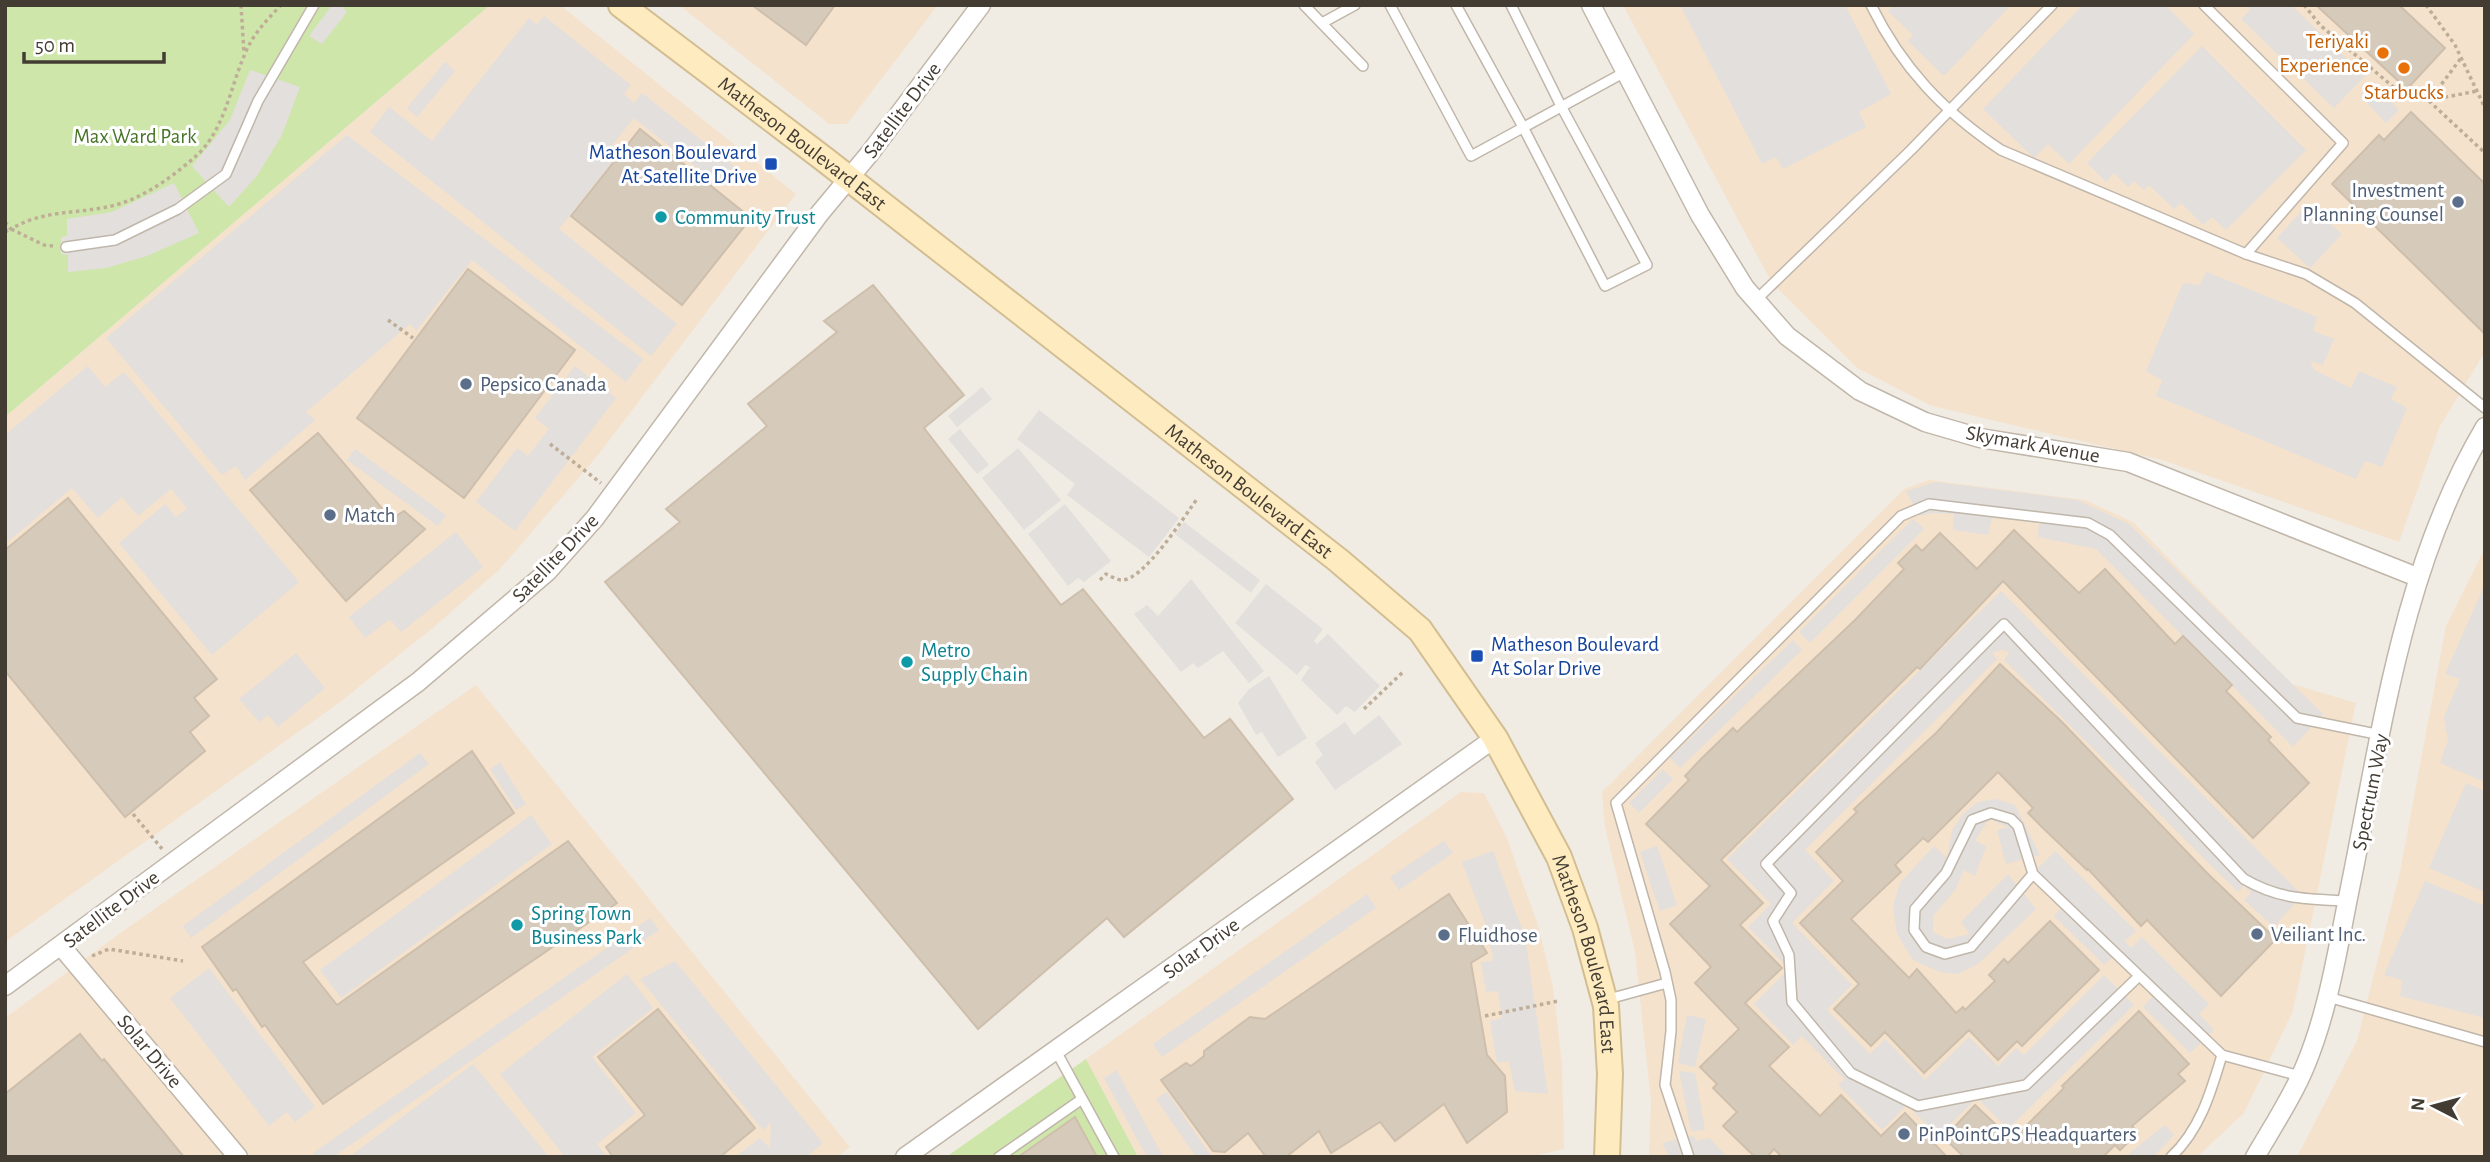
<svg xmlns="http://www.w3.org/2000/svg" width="2490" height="1162" font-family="'Alegreya Sans',sans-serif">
<rect width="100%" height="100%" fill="#f1ece3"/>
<!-- commercial -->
<g fill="#f4e2cd">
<path d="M490 5H560L796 194 599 454 500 569 434 627 340 702 5 942V417Z"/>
<path d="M679 5H938L847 124H829Z"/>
<path d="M1623 5H2485V352L2440 426 2399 542 2162 460 1932 406 1857 368 1772 283Z"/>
<path d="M1929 480 2085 500 2133 522 2292 684 2356 703 2293 1011 2244 1113 2197 1157H1649L1651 1101 1635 952 1605 827 1602 792 1904 489Z"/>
<path d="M2485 548V1157H2297L2357 1041 2400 872 2446 626Z"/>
<path d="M476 685 850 1147 837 1157H5V1018L123 931Z"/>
<path d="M1461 792 1484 793 1506 836 1538 925 1553 987 1562 1064 1564 1149 1529 1157H1138L1086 1059Z"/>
</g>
<!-- green -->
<g fill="#cfe6ab">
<path d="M5 5H490L5 417Z"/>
<path d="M1086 1059 1138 1157H946Z"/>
</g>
<!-- parking -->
<g fill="#e2dfdc">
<path d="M332 5H341L347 12 322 44 309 36Z"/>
<path d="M1680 5H1845L1891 94 1859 112 1866 127 1783 169 1776 157 1762 164Z"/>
<path d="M1893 5H2011L1944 76 1908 41 1913 35 1888 11Z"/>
<path d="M2083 5H2165L2194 34 2069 164 2048 144 2034 158 1983 109Z"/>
<path d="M2246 5H2291L2365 76 2334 108 2241 19 2250 10Z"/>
<path d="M544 16 631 85 624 94 634 103 642 93 735 167 720 186 634 118 612 145 620 152 559 229 677 324 651 356 370 132 389 107 432 141 529 18 537 25Z"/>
<path d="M2202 46 2306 150 2226 230 2212 217 2203 225 2181 203 2174 209 2149 185 2144 190 2134 181 2128 187 2114 173 2106 182 2087 163Z"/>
<path d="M445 62 455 71 417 117 407 108Z"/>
<path d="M250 70 300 87 282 135 257 176 229 207 192 166 230 120Z"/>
<path d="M2374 84 2399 110 2386 123 2361 96Z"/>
<path d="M347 135 643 359 626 382 472 260 416 331 410 324 306 412 315 420 245 480 236 466 222 475 106 338Z"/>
<path d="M174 183 199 233 147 256 106 268 68 272V255L61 254V237L67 236V219L112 212Z"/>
<path d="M2308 204 2342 234 2310 268 2277 238Z"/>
<path d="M2207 272 2317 317 2313 331 2334 339 2323 365 2310 361 2314 370 2351 388 2359 371 2397 387 2391 399 2407 408 2382 467 2365 461 2356 479 2156 396 2162 380 2146 371 2183 283 2199 285Z"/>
<path d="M88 366 105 387 124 372 299 582 212 655 119 543 165 504 176 517 187 508 171 489 138 516 122 497 98 518 72 488 5 544V435Z"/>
<path d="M575 366 616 398 515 531 476 502 517 448 528 456 549 429 535 418Z"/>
<path d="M982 387 992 399 957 427 948 416Z"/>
<path d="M1039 410 1179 518 1149 557 1067 495 1075 484 1017 439Z"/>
<path d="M960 429 989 465 977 474 948 439Z"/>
<path d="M1018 448 1061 500 1024 530 982 478Z"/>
<path d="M355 449 446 515 438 526 347 460Z"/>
<path d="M1936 482 2077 500 2129 524 2323 714 2293 747 2096 549 2038 537 2039 523 1992 518 1988 535 1953 530 1954 514 1933 513 1919 516 1906 491Z"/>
<path d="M1065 504 1111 561 1084 582 1078 578 1068 586 1028 534Z"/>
<path d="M1913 519 1924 529 1810 643 1799 632Z"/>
<path d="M1184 522 1260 580 1251 593 1175 534Z"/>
<path d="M456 532 483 567 401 632 390 619 365 638 349 617Z"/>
<path d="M1191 579 1264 671 1249 683 1223 651 1198 668 1193 663 1181 672 1134 614 1147 605 1158 616Z"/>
<path d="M1266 584 1323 629 1314 641 1317 644 1328 634 1380 686 1355 712 1346 706 1337 715 1301 680 1310 667 1305 665 1297 675 1235 623Z"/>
<path d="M2485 584V782L2440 763 2448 740 2444 717 2460 679 2445 674Z"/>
<path d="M2001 591 2302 895 2274 927 2244 900 2251 893 2244 885 2238 892 2004 660 2010 652 2001 650 1992 653 1997 659 1805 850 1834 881 1792 923 1852 985 1827 1010 1870 1054 1885 1039 1925 1080 1969 1037 1998 1066 2016 1048 2024 1055 2104 975 2134 1005 2008 1129 1977 1098 1938 1136 1907 1105 1882 1130 1838 1085 1844 1079 1802 1036 1793 1045 1754 1004 1789 969 1748 927 1771 904 1727 859Z"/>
<path d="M1793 640 1802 650 1680 768 1670 758Z"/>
<path d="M296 653 325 688 278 727 268 715 259 722 239 699Z"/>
<path d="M1269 676 1307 738 1278 757 1262 732 1256 735 1238 703 1249 689Z"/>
<path d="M1379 715 1402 744 1335 790 1315 762 1323 755 1315 743 1345 722 1354 735Z"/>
<path d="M420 753 429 764 191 938 183 926Z"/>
<path d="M500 762 526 804 516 810 490 769Z"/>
<path d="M1663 769 1673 779 1639 813 1629 803Z"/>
<path d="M2466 783 2485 791V892L2429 868Z"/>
<path d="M1996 799 2015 805 2040 855 2006 864 1997 830 2008 827 1989 819 1975 840 1986 847 1975 876 1964 870 1955 890 1933 916V932L1947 939 1970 934 1961 922 2008 874 2036 909 1978 964 1958 974 1940 972 1913 960 1897 934 1893 906 1900 883 1934 846 1947 858 1952 831 1962 815 1978 802Z"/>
<path d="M531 815 552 844 341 998 320 970Z"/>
<path d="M1444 841 1453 853 1399 890 1390 877Z"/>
<path d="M1657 846 1677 905 1660 911 1640 852Z"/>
<path d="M1493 851 1525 937 1548 1094 1515 1091 1509 1061 1497 1063 1490 1021 1502 1018 1498 991 1486 992 1481 962 1492 961 1493 957 1484 920 1462 862Z"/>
<path d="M2055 851 2136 931 2125 941 2131 948 2142 937 2209 1004 2199 1014 2214 1030 2190 1053 2143 1007 2153 996 2113 957 2104 965 2054 916 2062 907 2030 876Z"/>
<path d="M2425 881 2485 906V1018L2400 996 2402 980 2384 975Z"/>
<path d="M1367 894 1376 908 1162 1057 1153 1044Z"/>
<path d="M650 918 659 930 333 1157H316L313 1153Z"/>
<path d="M675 961 823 1143 806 1157H735L760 1138 770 1148 771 1123 763 1130 640 979Z"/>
<path d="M209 968 315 1107 295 1122 287 1112 269 1126 170 998Z"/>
<path d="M627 974 653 1008 592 1057 636 1113 597 1144 607 1157H565L500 1074Z"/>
<path d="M1687 1015 1706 1019 1695 1067 1678 1063Z"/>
<path d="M473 1064 549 1157H349Z"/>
<path d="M1117 1070V1071L1163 1157H1147L1104 1078Z"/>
<path d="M1679 1071 1695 1073 1705 1130 1691 1131Z"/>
<path d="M1167 1092 1211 1156 1213 1157H1196L1156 1099Z"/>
<path d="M2165 1125 2174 1135 2154 1156 2125 1157Z"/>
<path d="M1694 1136 1696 1141 1709 1138 1727 1157H1669L1662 1143Z"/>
</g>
<!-- building -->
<g fill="#d6cabb" stroke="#cebfac" stroke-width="2">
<path d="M752 5H835L806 45Z"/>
<path d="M2316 5H2399L2445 48 2407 89Z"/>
<path d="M2411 112 2485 184V334L2332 184 2379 135 2384 140Z"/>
<path d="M640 129 751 218 682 305 571 216Z"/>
<path d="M468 269 575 350 464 498 357 418Z"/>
<path d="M873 285 964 395 924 428 1061 605 1083 589 1204 738 1230 719 1293 799 1124 937 1107 918 978 1029 605 582 680 522 666 509 767 426 748 404 837 332 824 321Z"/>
<path d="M318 433 391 519 404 511 425 529 346 601 250 490Z"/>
<path d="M68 498 217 679 194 698 209 716 190 732 205 751 125 817 5 671V550Z"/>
<path d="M2014 530 2079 593 2105 569 2175 644 2183 636 2232 685 2226 691 2271 737 2268 740 2309 783 2253 838 2003 581 1920 669 1917 667 1721 860 1763 903 1740 925 1782 968 1745 1003 1789 1047 1769 1066 1820 1116 1841 1095 1881 1136 1905 1113 1947 1157H1782L1774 1149 1767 1157H1755L1723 1126 1737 1112 1713 1088 1717 1084 1700 1067 1739 1029 1695 983 1711 967 1670 924 1710 886 1646 824 1689 780 1685 776 1700 760 1733 728 1737 732 1855 620 1904 569 1898 563 1916 545 1922 551 1940 533 1977 569Z"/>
<path d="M2000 664 2062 722 2207 873 2276 939 2221 996 2147 920 2141 926 2088 869 2087 870 2044 829 2028 813 2033 808 1998 772 1928 842 1923 838 1895 865 1901 872 1851 919 1909 978 1917 969 1956 1013 1963 1007 1965 1010 1995 981 1989 975 2004 959 2008 963 2050 921 2099 970 2022 1046 2017 1041 1998 1060 1969 1030 1924 1073 1885 1032 1871 1046 1834 1009 1859 984 1800 923 1843 881 1816 852 1857 812 1854 809 1937 732Z"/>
<path d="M472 751 514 813 303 962 337 1005 568 841 617 903 323 1104 265 1025 262 1027 236 989 233 991 202 947Z"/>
<path d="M1449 894 1487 953 1471 963 1487 1055 1505 1076 1507 1112 1467 1143 1444 1104 1395 1141 1380 1122 1331 1153 1319 1131 1286 1157H1266L1248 1133 1225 1152 1213 1151 1161 1080 1186 1063 1191 1066 1204 1056V1051L1250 1017 1265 1019Z"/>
<path d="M658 1009 755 1128 720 1157H613L606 1147 645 1115 598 1057Z"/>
<path d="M2139 1011 2189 1064 2178 1074 2185 1081 2132 1126 2138 1133 2120 1150 2115 1145 2103 1157H1964L1944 1138 1975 1105 2012 1140 2064 1088 2062 1086Z"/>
<path d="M80 1034 102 1061 104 1059 184 1157H5V1094Z"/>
<path d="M1075 1117 1097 1157H1018Z"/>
</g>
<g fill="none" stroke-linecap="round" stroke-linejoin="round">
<!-- lane casing -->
<g stroke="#c0b6a9" stroke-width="12">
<g id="lane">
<path d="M1304 5 1363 66"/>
<path d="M1390 5 1471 156 1625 72"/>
<path d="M1456 5 1523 127 1605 286 1647 265 1561 106 1511 5"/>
<path d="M1871 5C1902 68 1943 111 2001 150L2246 254 2306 274 2355 303 2485 408"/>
<path d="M2204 5 2343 143 2246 254"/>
<path d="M1322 23 1355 5"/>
<path d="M66 247 115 240 178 209 226 174 258 101 314 5"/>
<path d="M1755 301 1911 150 2052 5"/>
<path d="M2033 874 1971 947 1945 954 1926 947 1914 930 1915 909 1946 873 1972 820 1991 813 2011 819 2018 826 2033 874 2222 1055 2300 1076"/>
<path d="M2138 977 2026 1085 1918 1106 1851 1073 1792 1002 1789 955 1773 921 1791 893 1766 864 2004 624 2244 879C2280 900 2308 899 2348 901"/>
<path d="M2328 997 2485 1042"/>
<path d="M1605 1000 1667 983"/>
<path d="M1056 1051 1114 1157"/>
<path d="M999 1157 1082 1099"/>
<path d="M1689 1157 1665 1085 1671 1031V1000L1665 972 1616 803 1901 516 1929 504 2088 523 2110 535 2297 718 2381 735"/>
<path d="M2171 1157C2200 1130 2211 1092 2222 1055"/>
</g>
</g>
<!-- street casing -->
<g stroke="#c0b6a9" stroke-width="21">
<g id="street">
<path d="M1591 5 1700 215 1745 288 1787 336 1860 391 1925 422 1980 438 2128 462 2417 577"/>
<path d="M61 946 238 1157"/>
<path d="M5 986 418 682 547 572 595 518 820 213 870 153 981 5"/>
<path d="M905 1157 1495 738"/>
<path d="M2255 1157C2273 1126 2293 1096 2306 1064 2329 1008 2338 947 2350 888 2382 731 2402 567 2485 427"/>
</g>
</g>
<!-- secondary casing -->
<g stroke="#d2be92" stroke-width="28">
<g id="secondary">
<path id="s1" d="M621 5 824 159 1338 560 1420 630 1495 738 1559 857 1585 928 1606 1006 1610 1074 1607 1157"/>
</g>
</g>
<!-- path -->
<g stroke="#beae97" stroke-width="3.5" stroke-dasharray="3.5 3.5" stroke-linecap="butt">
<path d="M241 5 244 53"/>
<path d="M2304 5 2320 25 2404 96 2429 101 2485 153"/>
<path d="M2426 5 2455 45 2485 108"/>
<path d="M2431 100 2477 91"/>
<path d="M2429 101 2461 58"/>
<path d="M5 222 11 229C46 208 82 215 119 204 146 196 175 175 196 156 224 131 230 89 244 56 252 35 266 21 281 5"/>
<path d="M5 232 11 229 44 245 53 246"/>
<path d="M388 320 413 338"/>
<path d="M550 444 601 483"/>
<path d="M1100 580 1106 574C1110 576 1117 580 1122 580 1144 580 1184 517 1197 499"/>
<path d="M1364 709 1403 672"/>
<path d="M133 814 163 850"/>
<path d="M92 956 109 949 183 961"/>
<path d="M1485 1016 1558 1001"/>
</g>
<!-- lane -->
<use href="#lane" stroke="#fff" stroke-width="9"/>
<!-- street -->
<use href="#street" stroke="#fff" stroke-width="18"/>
<!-- secondary -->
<use href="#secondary" stroke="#feecc0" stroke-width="24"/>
</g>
<!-- markers -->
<g fill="#e8710a" stroke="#fff" stroke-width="2.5">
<circle cx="2383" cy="53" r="7"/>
<circle cx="2404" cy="68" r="7"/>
</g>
<g fill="#1a4fb4" stroke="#fff" stroke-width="2.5">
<rect x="764" y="157" width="14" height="14" rx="3.5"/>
<rect x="1470" y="649" width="14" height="14" rx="3.5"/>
</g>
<g fill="#5c6f8a" stroke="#fff" stroke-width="2.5">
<circle cx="2458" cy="202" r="7"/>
<circle cx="466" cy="384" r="7"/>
<circle cx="330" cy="515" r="7"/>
<circle cx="2257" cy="934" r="7"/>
<circle cx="1444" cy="935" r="7"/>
<circle cx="1904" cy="1134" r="7"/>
</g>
<g fill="#0f9aa8" stroke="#fff" stroke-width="2.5">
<circle cx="661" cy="217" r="7"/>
<circle cx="907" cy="662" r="7"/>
<circle cx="517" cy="925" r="7"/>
</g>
<g text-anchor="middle" stroke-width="6" stroke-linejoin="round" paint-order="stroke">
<!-- food labels -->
<g font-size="21" fill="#c56008" stroke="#fff" text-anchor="end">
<text x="2369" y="48">Teriyaki<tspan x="2369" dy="24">Experience</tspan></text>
<text x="2404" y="99" text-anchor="middle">Starbucks</text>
</g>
<!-- street labels -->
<g font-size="21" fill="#433c33" stroke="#fff">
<text transform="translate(902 110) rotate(-53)" y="7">Satellite Drive</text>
<text dy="7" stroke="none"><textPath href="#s1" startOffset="228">Matheson Boulevard East</textPath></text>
<text transform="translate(2033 444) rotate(10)" y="7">Skymark Avenue</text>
<text dy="7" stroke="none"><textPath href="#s1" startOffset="794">Matheson Boulevard East</textPath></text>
<text transform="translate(555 558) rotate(-46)" y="7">Satellite Drive</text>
<text transform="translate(2370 792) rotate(-79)" y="7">Spectrum Way</text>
<text transform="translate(111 909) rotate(-37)" y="7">Satellite Drive</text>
<text transform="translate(1201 948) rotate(-36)" y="7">Solar Drive</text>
<text dy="7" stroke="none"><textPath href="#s1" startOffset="1382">Matheson Boulevard East</textPath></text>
<text transform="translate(150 1051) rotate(50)" y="7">Solar Drive</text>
</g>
<!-- park labels -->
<g font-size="21" fill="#487428" stroke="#fff">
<text x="135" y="143">Max Ward Park</text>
</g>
<!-- transit labels -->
<g font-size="21" fill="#164399" stroke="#fff" text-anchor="end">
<text x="757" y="159">Matheson Boulevard<tspan x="757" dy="24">At Satellite Drive</tspan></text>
<text x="1491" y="651" text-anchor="start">Matheson Boulevard<tspan x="1491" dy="24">At Solar Drive</tspan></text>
</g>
<!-- service labels -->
<g font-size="21" fill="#4e5e75" stroke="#fff" text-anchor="start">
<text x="2444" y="197" text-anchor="end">Investment<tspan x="2444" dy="24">Planning Counsel</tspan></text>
<text x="480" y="391">Pepsico Canada</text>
<text x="344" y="522">Match</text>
<text x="2271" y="941">Veiliant Inc.</text>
<text x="1458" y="942">Fluidhose</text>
<text x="1918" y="1141">PinPointGPS Headquarters</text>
</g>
<!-- culture labels -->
<g font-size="21" fill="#0d838f" stroke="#fff" text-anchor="start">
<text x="675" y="224">Community Trust</text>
<text x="921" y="657">Metro<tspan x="921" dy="24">Supply Chain</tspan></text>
<text x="531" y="920">Spring Town<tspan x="531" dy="24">Business Park</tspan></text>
</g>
</g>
<!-- border -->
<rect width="2490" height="1162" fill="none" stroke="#433c33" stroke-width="14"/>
<!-- north arrow -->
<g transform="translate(2434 1106) rotate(276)" stroke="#ffffff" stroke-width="5" paint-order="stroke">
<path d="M0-5L12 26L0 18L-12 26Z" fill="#433c33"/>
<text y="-10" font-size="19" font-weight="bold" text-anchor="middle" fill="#433c33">N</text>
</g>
<!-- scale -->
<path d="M24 52v10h140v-10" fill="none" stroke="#433c33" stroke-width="3.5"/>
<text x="35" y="52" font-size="21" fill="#433c33" stroke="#ffffff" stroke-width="5" paint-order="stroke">50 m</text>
</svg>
